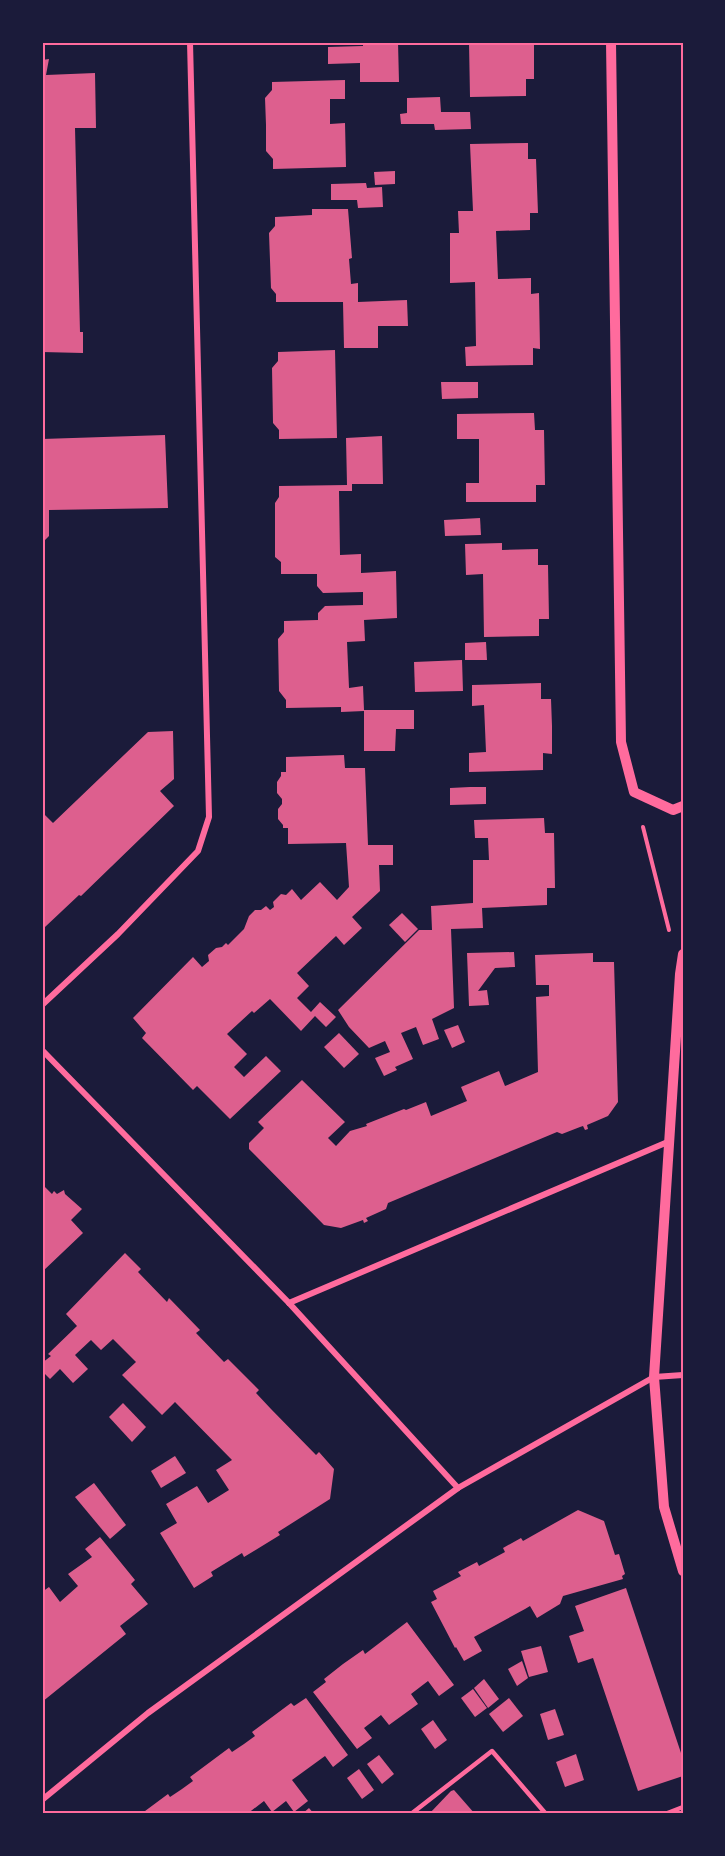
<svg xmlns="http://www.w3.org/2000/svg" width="725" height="1856" font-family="Overpass,sans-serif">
<rect width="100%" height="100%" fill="#1b1b3a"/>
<!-- building -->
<g fill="#dd5f8e">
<path d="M363 42H398L399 82H360V63L328 64V47L363 46Z"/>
<path d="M469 42H534V79H526V96L470 97Z"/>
<path d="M49 59 46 75 95 73 96 128H75L80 332H83V353L42 352V60Z"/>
<path d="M345 80V99H330V124L345 123 346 167 273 169V159L266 151V125L265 98 272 90V82Z"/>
<path d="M440 97 441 112H470L471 129 435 130 434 124H401L400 114 407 113V98Z"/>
<path d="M528 143V159H536L538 213H530V230L496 231 498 279 531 278V294L539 293 540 349 533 348V365L466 366 465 347 476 346 475 282 450 283V233H459L458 211H473L470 144Z"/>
<path d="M395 171V184L375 185 374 172Z"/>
<path d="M366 183 367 188 382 187 383 207 358 208 357 200H331V184Z"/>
<path d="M312 209H348L352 258 349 259 351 284 358 283V302L407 300 408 326H378V348H344L343 302H276V294L271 288 269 233 275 226V217L312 215Z"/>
<path d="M335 350 337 438 279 439V430L273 423 272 368 278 361V352Z"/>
<path d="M441 382H478V398L442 399Z"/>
<path d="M534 413 535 430H544L545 485H536V502H466V483H479V439H457V414Z"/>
<path d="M165 435 168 508 49 510V536L42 543V439Z"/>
<path d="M382 436 383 484H352V491H339L340 555 361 554V573L396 571 397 618 364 620 365 641 347 642 349 688 363 686 364 710H414V729H396L395 751H364V711L341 712V707L286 708V700L279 691 278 639 284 632V621L318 620V613L325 606 363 605V592L323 593 317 586V574H281V562L275 557V503L279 497V486L347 485 346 438Z"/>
<path d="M480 518 481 535 445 536 444 520Z"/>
<path d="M502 543V550L538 549V565H548L549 619H539V636L484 637 483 574 466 575 465 544Z"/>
<path d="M486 642 487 660H465V643Z"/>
<path d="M462 660 463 691 415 692 414 662Z"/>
<path d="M541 683V699H551L552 726V754L543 753V770L469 772V753L486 752 484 705 472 706V685Z"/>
<path d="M173 731 174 779 160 791 174 806 81 896 79 895 45 927 42 925V812L53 823 148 732Z"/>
<path d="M344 755 345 768H365L368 845H393V865H379L380 891 352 917 362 928 344 945 336 936 297 973 309 986 297 998 311 1012 320 1002 336 1017 326 1027 315 1016 301 1031 270 999 254 1013 252 1011 227 1034 247 1054 234 1067 244 1077 266 1056 281 1071 230 1119 197 1086 193 1090 142 1038 146 1033 133 1018 193 957 202 967 209 961 208 955 216 948 222 947 226 943 228 945 244 929 249 916 255 910H261L266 906 270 910 274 907 273 902 281 894 286 895 292 889 301 900 320 882 337 900 349 887 346 843 288 844V828H283V825L278 819V809L282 804V799L277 793V782L281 776V772H286V757Z"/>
<path d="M470 787H486V804L450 805V788Z"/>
<path d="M544 818 545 833H554L555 888H547V905L482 908 483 928 451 929 454 1008 432 1019 439 1039 423 1045 416 1027 401 1033 413 1059 395 1067 397 1070 384 1076 375 1058 390 1052 385 1041 369 1048 349 1027 338 1010 419 930H432L431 906 473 903V860H489L488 838H475L474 820Z"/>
<path d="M402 913 418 929 405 942 389 925Z"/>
<path d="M514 952 515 967 495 968 478 991 487 990 489 1005 469 1006 467 953Z"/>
<path d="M593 953V962H614L618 1102 608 1116 587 1125 588 1129 585 1130 583 1126 580 1127 562 1134 557 1132 388 1203 386 1209 366 1218 368 1221 364 1223 363 1220 341 1228 324 1225 249 1149V1143L264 1128 258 1122 302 1080 345 1122 328 1138 336 1146 350 1131 367 1126 366 1124 404 1109 406 1110 426 1102 431 1116 467 1101 461 1087 499 1071 505 1086 538 1072 536 997 549 996V985H536L535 955Z"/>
<path d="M458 1025 465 1042 452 1048 444 1030Z"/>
<path d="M339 1033 359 1054 344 1068 324 1047Z"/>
<path d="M42 1184 52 1194 54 1191 57 1194 64 1190 65 1194 82 1209 71 1220 83 1233 42 1272Z"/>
<path d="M125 1253 141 1269 138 1272 167 1302 169 1298 200 1330 196 1333 224 1362 228 1359 259 1390 256 1393 271 1409 316 1455 319 1452 334 1469 330 1499 278 1532 280 1535 244 1557 242 1553 211 1572 213 1576 194 1588 160 1533 177 1523 166 1504 197 1486 208 1503 229 1490 216 1470 232 1460 175 1402 162 1415 122 1375 136 1362 113 1339 101 1350 91 1340 75 1355 88 1369 73 1383 60 1369 50 1379 42 1371V1363L51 1356 48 1354 77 1326 66 1314Z"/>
<path d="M123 1403 146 1427 132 1442 109 1417Z"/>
<path d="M175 1456 186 1473 161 1488 151 1471Z"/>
<path d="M94 1483 126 1525 110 1539 75 1497Z"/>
<path d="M578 1510 604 1521 615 1555 619 1554 625 1574 622 1576 623 1579 563 1596 560 1604 537 1618 530 1606 525 1609 474 1637 482 1651 464 1661 456 1647 455 1648 431 1602 437 1599 433 1591 461 1576 458 1572 477 1562 479 1566 505 1552 503 1548 521 1538 523 1541Z"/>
<path d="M100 1537 135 1580 131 1584 148 1604 120 1626 126 1634 42 1702V1592L49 1587 60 1602 78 1586 68 1574 92 1557 85 1549Z"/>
<path d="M626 1588 683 1759V1776L638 1791 593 1658 578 1663 569 1636 584 1631 575 1606Z"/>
<path d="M407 1622 454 1685 439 1696 428 1681 411 1694 418 1704 389 1725 381 1715 364 1728 372 1738 357 1749 313 1692 326 1682 324 1679 343 1664 363 1650 365 1654Z"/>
<path d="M541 1646 548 1672 529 1677 521 1651Z"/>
<path d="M522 1661 528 1678 517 1686 508 1669Z"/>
<path d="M484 1679 499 1699 488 1708 474 1688Z"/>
<path d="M473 1689 487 1708 475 1717 461 1698Z"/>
<path d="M306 1698 348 1755 333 1767 325 1756 292 1780 308 1801 294 1812 286 1801 272 1812 264 1801 247 1814H141L168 1794 170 1797 182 1789 193 1781 190 1777 229 1748 232 1752 244 1744 255 1736 252 1732 291 1703 294 1706Z"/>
<path d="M509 1698 523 1716 503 1732 489 1714Z"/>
<path d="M555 1709 564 1735 548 1740 540 1714Z"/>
<path d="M433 1720 447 1740 435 1749 421 1729Z"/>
<path d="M576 1754 584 1780 565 1787 556 1762Z"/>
<path d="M379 1755 394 1774 382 1784 367 1764Z"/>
<path d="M359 1769 374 1790 362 1799 347 1778Z"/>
<path d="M454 1790 475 1814H429L451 1791Z"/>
<path d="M309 1808 314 1814H302Z"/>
</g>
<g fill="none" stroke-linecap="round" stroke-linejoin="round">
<!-- path -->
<path stroke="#ff6b9d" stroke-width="4" d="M643 827 669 930"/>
<!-- service -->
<g stroke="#ff6b9d" stroke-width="4.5">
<path d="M411 1814 492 1751 546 1814"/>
<path d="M665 1814 683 1807"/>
</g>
<!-- minor -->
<g stroke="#ff6b9d" stroke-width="6">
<path d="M42 1005 118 934 198 851 209 817 190 42"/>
<path d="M42 1050 289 1303 458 1488"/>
<path d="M289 1303 670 1141"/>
<path d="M42 1800 148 1713 458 1488 654 1377 683 1375"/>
</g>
<!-- tertiary -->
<g stroke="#ff6b9d" stroke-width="10">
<path d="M611 42 621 742 634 792 673 810 683 806"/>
<path d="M683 954 680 974 654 1377 664 1507 683 1571"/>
</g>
</g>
<!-- border -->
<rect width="725" height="1856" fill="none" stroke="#1b1b3a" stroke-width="87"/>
<rect x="44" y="44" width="638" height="1768" fill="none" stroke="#ff6b9d" stroke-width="2"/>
</svg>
